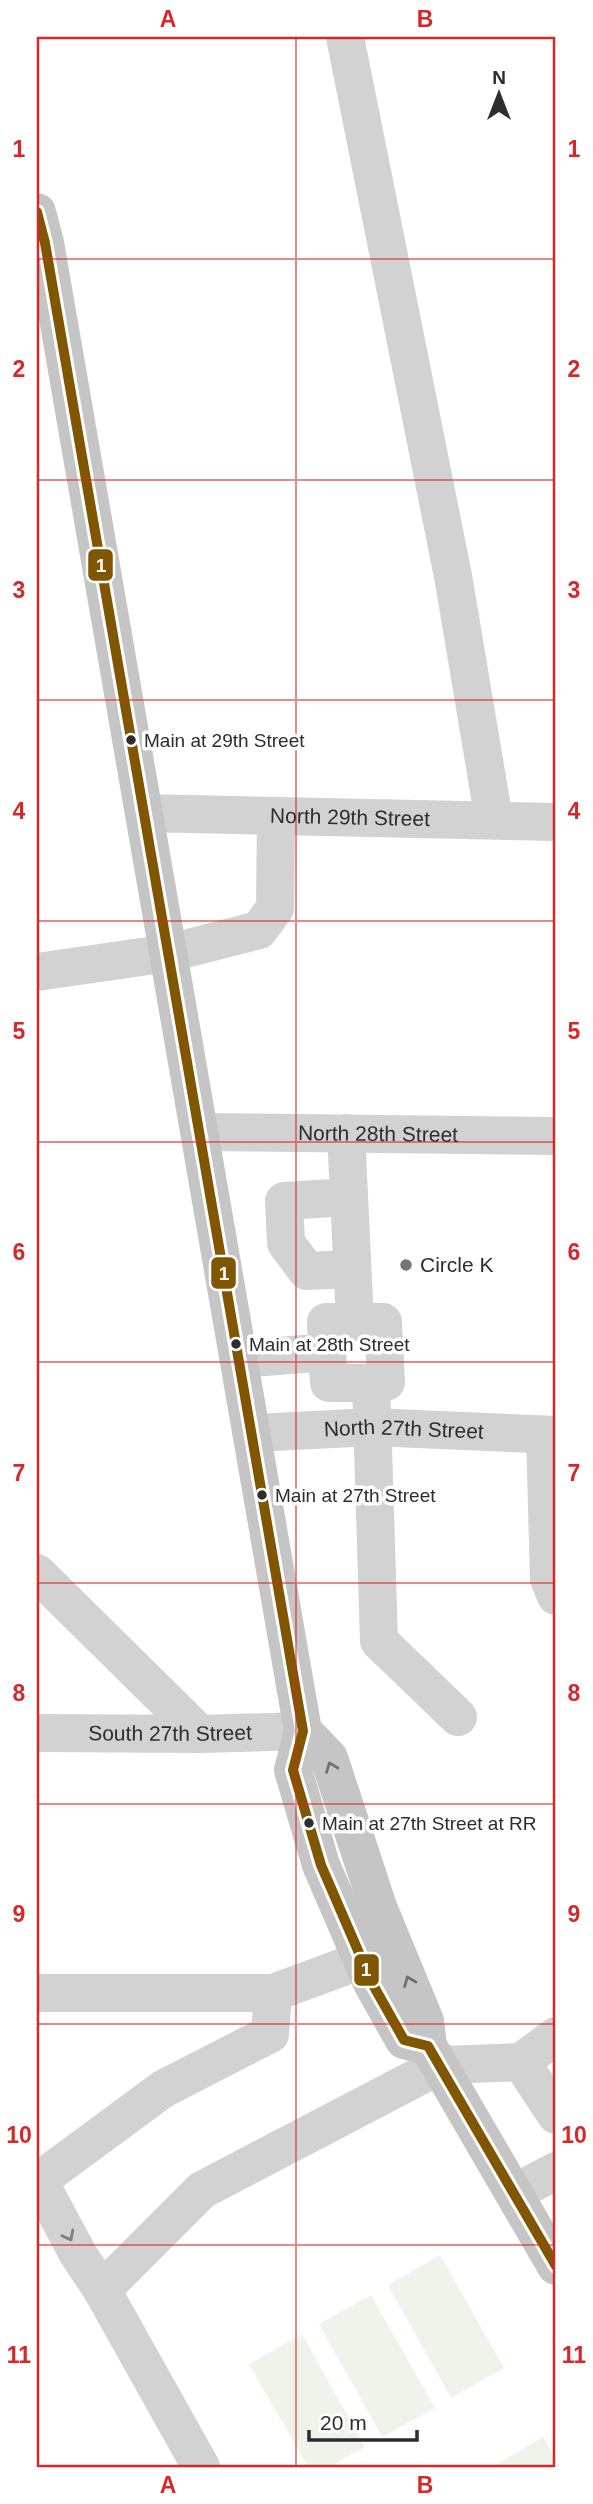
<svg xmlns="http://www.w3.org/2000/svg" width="593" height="2504" font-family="Arial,sans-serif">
<rect width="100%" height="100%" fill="#fff"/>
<!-- green -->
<g fill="#eff4eb">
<path d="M440 2255 504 2368 451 2398 388 2285Z"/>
<path d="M371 2295 435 2408 382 2437 319 2324Z"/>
<path d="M302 2334 365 2447 329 2467H308L249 2364Z"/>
<path d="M543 2437 556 2460V2467H492Z"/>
</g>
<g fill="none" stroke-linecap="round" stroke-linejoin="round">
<!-- minor -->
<g stroke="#d2d2d2" stroke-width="38">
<path d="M345 37 453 576 494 820"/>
<path id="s1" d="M144 813 556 822"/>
<path d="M37 972 169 953 259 930 275 908 276 816"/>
<path id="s2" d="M201 1132 556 1136"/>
<path d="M349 1197 284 1201 286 1243 307 1271 352 1269"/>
<path d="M355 1322H383L386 1382 371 1383"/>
<path d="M327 1352 329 1383H371L379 1641 458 1717"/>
<path d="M241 1359 327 1352 326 1322H355L346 1133"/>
<path id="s3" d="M252 1433 372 1427 556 1435"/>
<path d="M545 1435 549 1579 556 1596"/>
<path d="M37 1573 200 1734"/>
<path id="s4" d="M37 1733 200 1734 303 1731"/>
<path d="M37 1993H273L362 1960"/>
<path d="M521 2062 556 2036"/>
<path d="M39 2181 78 2254 102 2290"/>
<path d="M37 2182 163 2089 270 2034 273 1993"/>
<path d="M514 2193 556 2171"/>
<path d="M201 2467 102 2290 202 2190 441 2065 521 2062 556 2115"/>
</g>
<!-- major -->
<g stroke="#c5c5c5" stroke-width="38">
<path d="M37 212 45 243 303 1731 293 1770 321 1865 372 1983 404 2040 428 2046"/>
<path d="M303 1731 329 1758 378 1907 425 2021 428 2046 556 2266"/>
</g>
<!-- bus-1 casing -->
<g stroke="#fff" stroke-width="16">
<path id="bus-1" d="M37 212 45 243 303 1731 293 1770 321 1865 372 1983 404 2040 428 2046 556 2266"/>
</g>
<!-- bus-1 -->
<use href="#bus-1" stroke="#815601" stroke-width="10"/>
</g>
<!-- one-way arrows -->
<defs><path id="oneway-chevron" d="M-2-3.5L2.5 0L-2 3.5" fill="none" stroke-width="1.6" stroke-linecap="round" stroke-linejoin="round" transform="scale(1.75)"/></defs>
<g stroke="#717171">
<use href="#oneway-chevron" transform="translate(331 1767) rotate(-111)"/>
<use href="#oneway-chevron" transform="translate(409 1981) rotate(-112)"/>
</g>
<use stroke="#808080" href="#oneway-chevron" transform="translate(69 2236) rotate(62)"/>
<!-- grid -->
<path fill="none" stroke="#d62828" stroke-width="2" stroke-opacity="0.55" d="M296 37V2467M37 259H556M37 480H556M37 700H556M37 921H556M37 1142H556M37 1362H556M37 1583H556M37 1804H556M37 2024H556M37 2245H556"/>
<!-- markers -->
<g fill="#2d2d2d" stroke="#fff" stroke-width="2.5">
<circle cx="131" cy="740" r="6"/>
<circle cx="236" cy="1344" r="6"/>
<circle cx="262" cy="1495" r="6"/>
<circle cx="309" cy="1823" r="6"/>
</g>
<circle fill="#767676" stroke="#fff" stroke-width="2.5" cx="406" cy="1265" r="7"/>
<g text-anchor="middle" stroke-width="7" stroke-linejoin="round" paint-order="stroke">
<!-- bus labels -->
<g font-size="19" fill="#2d2d2d" stroke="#fff" text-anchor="start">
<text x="144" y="747">Main at 29th Street</text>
<text x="249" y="1351">Main at 28th Street</text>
<text x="275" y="1502">Main at 27th Street</text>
<text x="322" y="1830">Main at 27th Street at RR</text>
</g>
<!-- street labels -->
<g font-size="21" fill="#2d2d2d" stroke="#fff">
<text dy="7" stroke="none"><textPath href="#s1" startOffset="206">North 29th Street</textPath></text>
<text dy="7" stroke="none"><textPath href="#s2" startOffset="177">North 28th Street</textPath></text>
<text dy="7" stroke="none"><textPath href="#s3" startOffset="152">North 27th Street</textPath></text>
<text dy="7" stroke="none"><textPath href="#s4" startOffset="133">South 27th Street</textPath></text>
</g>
<!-- poi labels -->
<g font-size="21" fill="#2d2d2d" stroke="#fff" text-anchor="start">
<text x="420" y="1272">Circle K</text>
</g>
</g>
<g stroke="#fff" stroke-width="2.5">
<rect x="87" y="548" width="27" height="34" rx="7" fill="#815601"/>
<rect x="210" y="1256" width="27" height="34" rx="7" fill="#815601"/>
<rect x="353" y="1953" width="27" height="34" rx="7" fill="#815601"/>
</g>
<g font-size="19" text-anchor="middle" font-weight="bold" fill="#fff">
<text x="101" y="572">1</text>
<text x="224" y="1280">1</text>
<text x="366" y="1976">1</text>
</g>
<!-- border -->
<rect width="593" height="2504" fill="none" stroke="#ffffff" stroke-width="77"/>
<!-- north arrow -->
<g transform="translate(499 94)" stroke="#ffffff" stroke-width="5" paint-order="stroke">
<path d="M0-5L12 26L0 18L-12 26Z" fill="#2d2d2d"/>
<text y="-10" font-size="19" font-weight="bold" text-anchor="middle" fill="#2d2d2d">N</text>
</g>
<!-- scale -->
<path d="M309 2430v10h108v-10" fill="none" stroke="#2d2d2d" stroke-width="3.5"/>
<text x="320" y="2430" font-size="21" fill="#2d2d2d" stroke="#ffffff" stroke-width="5" paint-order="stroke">20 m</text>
<rect x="38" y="38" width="516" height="2428" fill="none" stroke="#d62828" stroke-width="2.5"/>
<g font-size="23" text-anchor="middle" font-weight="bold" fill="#d62828">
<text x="168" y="27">A</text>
<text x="425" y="27">B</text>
<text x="19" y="157">1</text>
<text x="574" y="157">1</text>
<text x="19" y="377">2</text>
<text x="574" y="377">2</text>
<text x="19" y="598">3</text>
<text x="574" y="598">3</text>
<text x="19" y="819">4</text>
<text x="574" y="819">4</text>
<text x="19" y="1039">5</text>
<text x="574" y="1039">5</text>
<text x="19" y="1260">6</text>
<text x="574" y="1260">6</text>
<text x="19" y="1481">7</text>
<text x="574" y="1481">7</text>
<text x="19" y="1701">8</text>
<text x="574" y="1701">8</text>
<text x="19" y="1922">9</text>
<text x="574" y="1922">9</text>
<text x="19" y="2143">10</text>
<text x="574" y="2143">10</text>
<text x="19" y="2363">11</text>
<text x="574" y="2363">11</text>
<text x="168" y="2493">A</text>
<text x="425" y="2493">B</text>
</g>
</svg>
